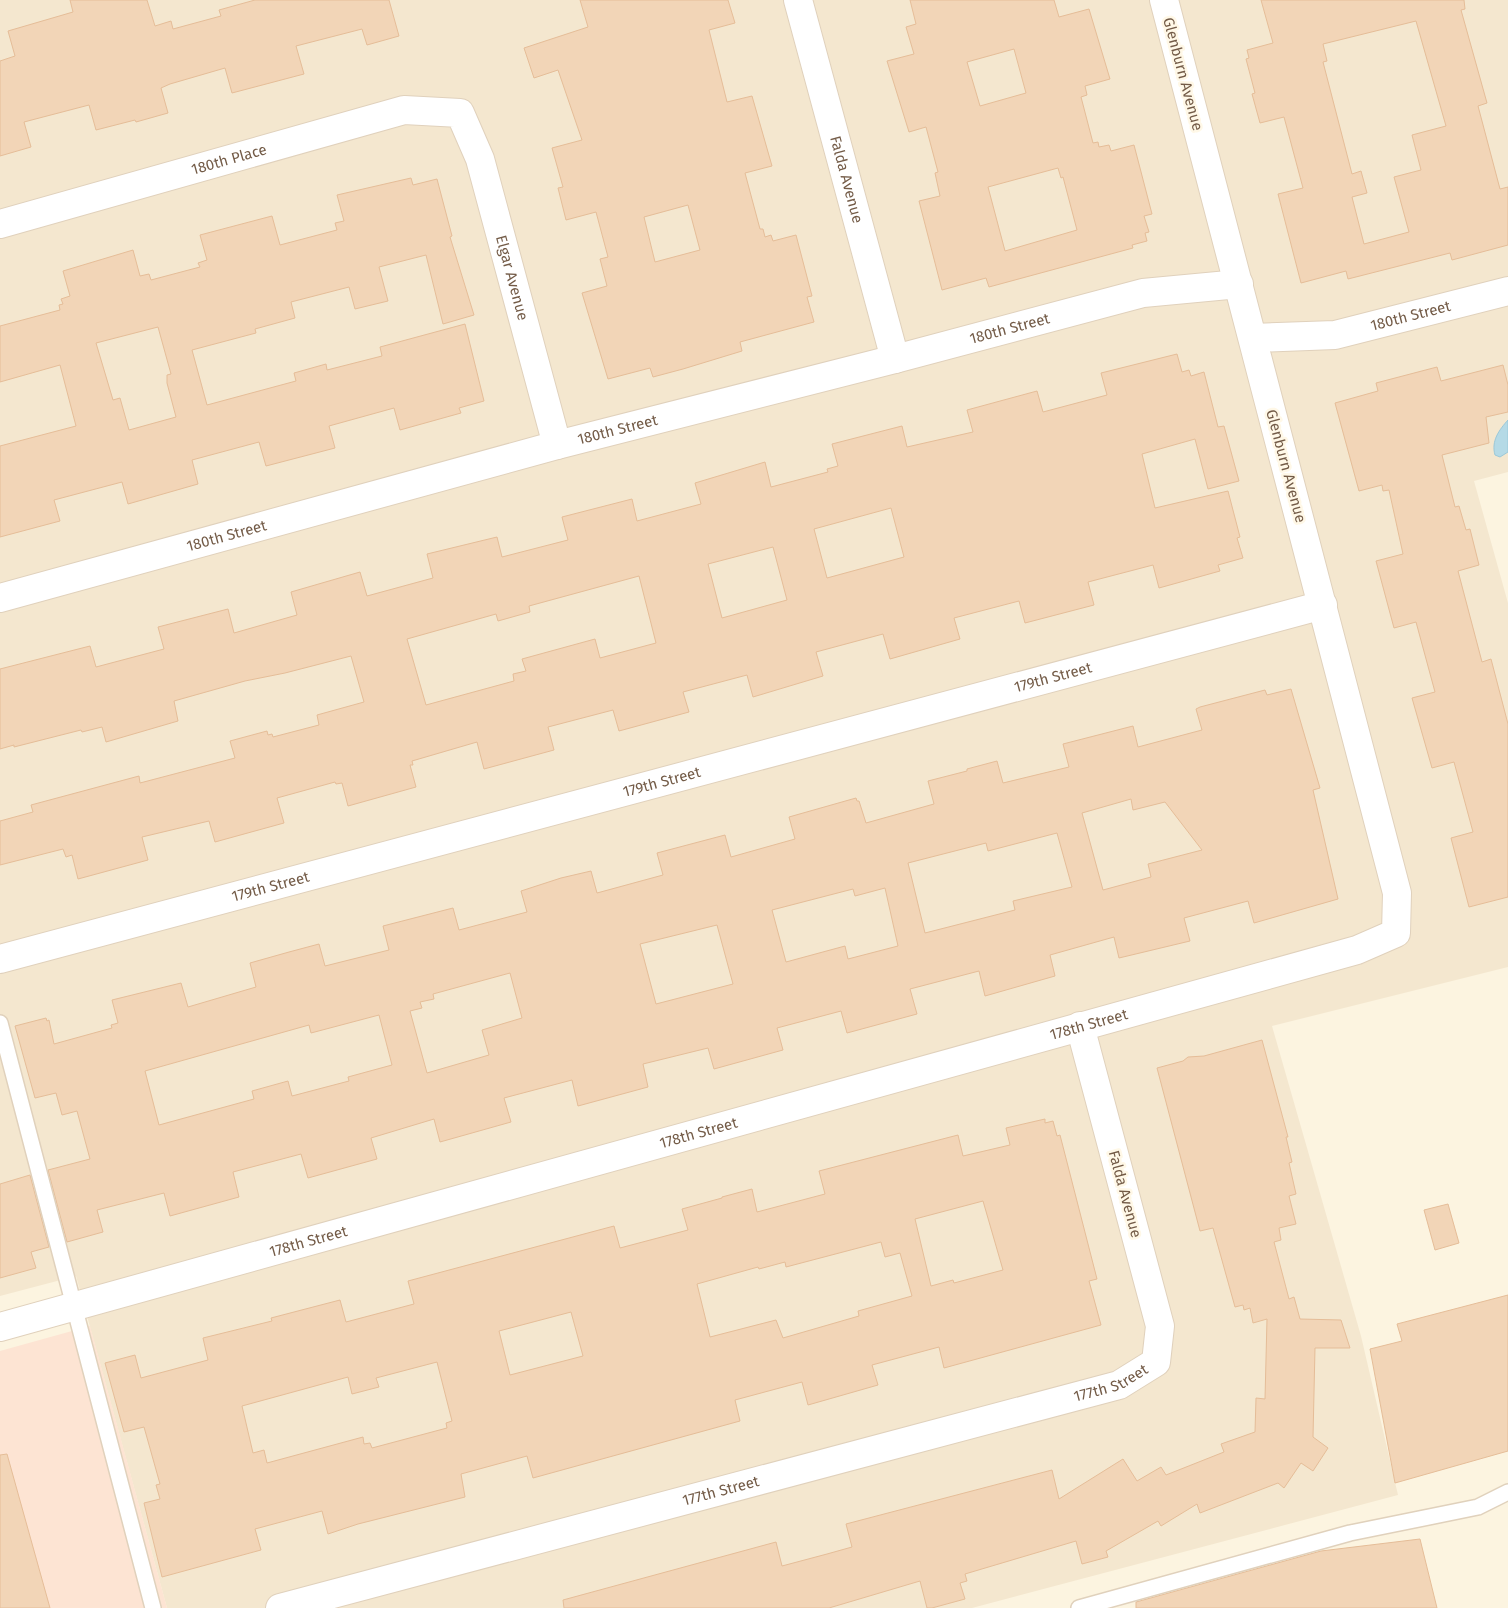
<svg xmlns="http://www.w3.org/2000/svg" width="1508" height="1608" font-family="'Fira Sans',sans-serif">
<rect width="100%" height="100%" fill="#fcf4e0"/>
<!-- residential -->
<path fill="#f4e7cf" d="M0 0H1508V472L1474 481 1508 603V967L1272 1026 1361 1336 1398 1495 972 1608H167L76 1276 0 1296Z"/>
<!-- commercial -->
<path fill="#fde4d3" d="M90 1326 167 1608H0V1351Z"/>
<!-- water -->
<path fill="#b5dae6" stroke="#9bc8d8" d="M1508 420V452L1500 457 1495 455C1491 441 1499 430 1508 420Z"/>
<!-- building -->
<g fill="#f2d5b7" stroke="#e5bd98" fill-rule="evenodd">
<path d="M70 0H147L155 26 171 21 173 29 221 16 219 10 255 0H389L399 36 367 45 362 29 296 46 304 74 232 93 225 68 170 84 161 88 168 113 136 122 135 120 96 130 89 105 24 122 31 147 0 156V61L15 56 8 31 73 12Z"/>
<path d="M580 0H728L735 23 709 30 727 102 752 96 772 166 745 173 760 229H763L765 237 771 235 773 241 796 235 812 296 807 297 814 322 740 342 742 351 683 369 653 377 650 368 608 379 582 293 607 286 600 259 608 257 596 212 566 220 558 188 563 187 552 148 582 140 558 70 534 78 524 48 588 27ZM688 205 700 250 655 262 644 217Z"/>
<path d="M910 0H1054L1059 17 1089 9 1110 79 1085 86 1087 95 1081 97 1093 143 1098 142 1099 147 1109 145 1111 151 1134 145 1152 214 1144 216 1149 232 1145 233 1147 241 1132 245 1133 248 989 287 986 278 942 290 919 201 940 196 935 173 938 172 926 127 909 132 887 61 914 54 906 27 916 24ZM1014 49 1026 93 980 106 967 62ZM1058 168 1061 178 1063 177 1077 230 1005 251 988 187Z"/>
<path d="M1261 0H1464L1465 9 1461 10 1487 103 1478 106 1500 189 1508 187V245L1452 260 1450 253 1348 279 1346 271 1301 283 1278 194 1303 188 1284 117 1260 123 1252 94 1255 93 1246 59 1249 58 1247 50 1273 43ZM1416 21 1446 126 1412 135 1421 170 1394 177 1409 232 1364 244 1352 197 1367 193 1361 171 1352 174 1323 62 1327 61 1323 44Z"/>
<path d="M411 178 413 185 437 179 452 236 450 237 474 315 443 324 426 255 379 267 388 301 355 309 349 287 291 302 295 318 255 329 256 333 192 350 207 405 296 381 294 373 326 364 327 370 382 356 380 347 465 324 484 401 459 408 461 413 400 430 394 408 329 426 335 448 266 466 259 442 192 460 198 484 128 504 122 482 54 500 60 521 0 537V446L76 426 60 365 0 382V326L60 310 59 305 63 304 61 299 70 296 63 271 133 250 140 276 149 274 151 280 200 267 198 263 207 260 200 235 272 216 280 245 337 230 335 223 344 221 337 195ZM158 327 171 374 167 375V383L176 417 129 430 120 398 113 400 96 343Z"/>
<path d="M1177 354 1182 372 1189 370 1191 376 1204 372 1218 427 1224 426 1239 481 1208 489 1195 439 1142 454 1155 508 1228 491 1240 537 1237 538 1243 558 1218 565 1220 571 1159 588 1153 565 1088 582 1094 605 1025 623 1019 601 954 618 960 639 890 659 883 634 816 652 823 676 753 697 747 675 683 692 689 712 619 731 613 710 548 727 554 750 484 769 477 742 412 761 413 765H410L416 787 348 806 342 783 336 784 335 782 277 798 284 823 215 842 209 821 142 837 148 860 78 879 72 855 66 857 63 849 0 865V821L33 812 31 805 139 776 140 783 235 758 230 741 267 731 268 735 272 734 273 737 319 725 317 715 364 702 351 656 285 673 245 681 174 701 178 721 106 742 102 727 82 732 81 730 14 747V745L0 749V669L90 646 96 667 164 649 158 627 228 609 234 633 297 615 291 592 360 572 367 596 433 578 427 554 497 537 502 557 568 540 562 517 632 499 637 521 701 504 695 483 765 462 771 487 828 472 827 469 838 466 832 444 902 426 907 447 973 432 967 410 1037 391 1043 412 1107 395 1101 373ZM891 508 904 557 827 578 814 529ZM773 547 787 600 722 618 708 564ZM639 576 656 643 600 658 595 639 522 659 526 671 513 674 514 681 426 705 407 639 496 614 498 621 530 612 529 606Z"/>
<path d="M1503 365 1508 385V412L1486 417 1489 443 1442 455 1455 507 1459 506 1466 530 1470 529 1479 565 1458 571 1482 662 1491 659 1508 724V897L1469 907 1451 838 1473 832 1454 762 1432 768 1412 698 1435 692 1416 622 1394 628 1376 561 1403 554 1389 490 1383 491 1382 485 1359 491 1335 403 1378 391 1376 383 1437 367 1441 381Z"/>
<path d="M1291 689 1320 788 1313 790 1338 899 1254 923 1248 901 1184 918 1190 941 1119 958 1114 937 1050 955 1055 976 985 996 979 971 910 989 917 1014 847 1033 841 1011 777 1028 783 1050 714 1069 708 1048 643 1064 648 1087 578 1106 572 1080 504 1098 511 1122 440 1142 434 1119 371 1138 377 1159 308 1178 301 1154 233 1172 239 1197 170 1216 164 1193 97 1210 103 1232 67 1242 48 1170 90 1159 77 1111 62 1115 56 1093 35 1098 15 1026 46 1018 47 1021 49 1020 54 1044 112 1028 111 1025 118 1023 112 1000 181 983 188 1007 256 987 250 963 289 952 319 944 325 966 389 950 383 926 453 908 459 930 527 912 521 891 561 878 591 871 597 893 663 875 657 853 725 835 731 857 795 839 789 817 856 798 857 801H859L866 823 934 804 928 781 967 771V769L997 761 1003 783 1069 767 1063 744 1133 726 1138 747 1202 730 1196 709 1200 707 1265 690 1267 695ZM1131 799 1133 810 1165 802 1202 850 1148 864 1151 877 1103 890 1082 813ZM1057 833 1072 887 1013 901 1015 910 925 933 908 863 986 843 988 851ZM885 888 898 946 848 959 845 946 786 962 772 910 853 889 855 896ZM717 925 733 984 656 1004 640 944ZM510 973 522 1018 482 1030 489 1055 427 1073 410 1011 422 1008 420 1002 434 999 433 994ZM379 1015 392 1065 348 1077 349 1081 292 1096 288 1081 252 1091 254 1099 159 1125 145 1071 309 1025 311 1033Z"/>
<path d="M1262 1040 1288 1137H1286L1292 1162 1289 1163 1296 1194 1289 1196 1296 1224 1279 1228 1281 1240 1274 1242 1289 1299 1294 1297 1300 1319 1341 1320 1350 1348H1315L1313 1437 1328 1448 1313 1471 1301 1463 1284 1488 1278 1483 1200 1513 1197 1504 1161 1526 1158 1521 1106 1551 1108 1557 1082 1564 1076 1541 965 1574 967 1581 960 1583 965 1599 932 1608H927L920 1581 829 1608H564L563 1600 776 1542 782 1566 827 1554 852 1547 846 1524 1052 1470 1059 1499 1123 1459 1137 1481 1161 1467 1166 1475 1224 1452 1221 1444 1255 1432 1256 1398 1265 1399 1267 1319 1253 1323 1250 1308 1244 1310 1243 1305 1235 1307 1213 1228 1200 1231 1157 1068 1183 1061 1188 1057 1204 1056Z"/>
<path d="M1045 1119V1123L1053 1121 1057 1136 1060 1135 1097 1279 1089 1281 1101 1325 944 1368 939 1347 872 1365 878 1385 808 1405 802 1382 735 1400 740 1421 533 1478 527 1456 461 1474 465 1497 358 1524 328 1534 322 1511 255 1529 261 1550 162 1577 144 1503 160 1499 156 1485 160 1484 144 1427 124 1432 105 1363 135 1355 141 1378 208 1360 203 1338 272 1321 271 1318 340 1300 346 1322 414 1304 408 1281 614 1226 620 1248 688 1230 682 1209 722 1198V1197L752 1189 757 1212 825 1194 819 1171 958 1135 963 1156 1010 1145 1006 1128ZM983 1201 1003 1270 954 1283 953 1280 931 1286 915 1219ZM881 1242 885 1257 900 1253 912 1296 858 1311 859 1316 783 1338 776 1320 710 1337 697 1284 758 1267 759 1269 785 1262 786 1267ZM571 1312 583 1356 510 1375 499 1331ZM437 1362 452 1421 446 1423 447 1428 372 1448 370 1443 364 1444 363 1437 267 1463 264 1450 253 1453 242 1406 348 1377 352 1394 379 1387 376 1378Z"/>
<path d="M30 1175 49 1247 31 1252 36 1268 0 1278V1184Z"/>
<path d="M1448 1204 1459 1243 1435 1250 1424 1210Z"/>
<path d="M1508 1295V1451L1395 1483 1370 1349 1402 1341 1397 1324Z"/>
<path d="M7 1454 50 1608H0V1455Z"/>
<path d="M1420 1539 1437 1608H1136V1602L1321 1551Z"/>
</g>
<g fill="none" stroke-linecap="round" stroke-linejoin="round">
<!-- lane casing -->
<g stroke="#e0d1bc" stroke-width="18">
<g id="lane">
<path d="M0 1023 153 1608"/>
<path d="M1079 1608 1350 1533 1478 1507 1508 1492"/>
</g>
</g>
<!-- street casing -->
<g stroke="#e0d1bc" stroke-width="30">
<g id="street">
<path id="s1" d="M798 0 895 359"/>
<path id="s2" d="M0 224 404 110 460 113 480 159 557 445"/>
<path id="s3" d="M1253 338 1335 335 1508 291"/>
<path id="s4" d="M0 598 557 445 895 359 1143 293 1239 284"/>
<path id="s5" d="M0 959 1323 605"/>
<path id="s6" d="M0 1327 1357 950 1396 933 1397 893 1164 0"/>
<path id="s7" d="M280 1608 1119 1385 1156 1362 1160 1326 1080 1026"/>
</g>
</g>
<!-- lane -->
<use href="#lane" stroke="#fff" stroke-width="15"/>
<!-- street -->
<use href="#street" stroke="#fff" stroke-width="28"/>
</g>
<g text-anchor="middle" stroke-width="5" stroke-linejoin="round" paint-order="stroke">
<!-- street labels -->
<g font-size="15" fill="#735b47" stroke="#fff8e7">
<text transform="translate(1183 74) rotate(75)" y="5">Glenburn Avenue</text>
<text dy="5" stroke="none"><textPath href="#s2" startOffset="238">180th Place</textPath></text>
<text dy="5" stroke="none"><textPath href="#s1" startOffset="186">Falda Avenue</textPath></text>
<text dy="5" stroke="none"><textPath href="#s2" startOffset="649">Elgar Avenue</textPath></text>
<text dy="5" stroke="none"><textPath href="#s3" startOffset="160">180th Street</textPath></text>
<text dy="5" stroke="none"><textPath href="#s4" startOffset="1045">180th Street</textPath></text>
<text dy="5" stroke="none"><textPath href="#s4" startOffset="640">180th Street</textPath></text>
<text transform="translate(1286 466) rotate(75)" y="5">Glenburn Avenue</text>
<text dy="5" stroke="none"><textPath href="#s4" startOffset="235">180th Street</textPath></text>
<text dy="5" stroke="none"><textPath href="#s5" startOffset="1090">179th Street</textPath></text>
<text dy="5" stroke="none"><textPath href="#s5" startOffset="685">179th Street</textPath></text>
<text dy="5" stroke="none"><textPath href="#s5" startOffset="280">179th Street</textPath></text>
<text dy="5" stroke="none"><textPath href="#s6" startOffset="1130">178th Street</textPath></text>
<text dy="5" stroke="none"><textPath href="#s6" startOffset="725">178th Street</textPath></text>
<text transform="translate(1125 1194) rotate(75)" y="5">Falda Avenue</text>
<text dy="5" stroke="none"><textPath href="#s6" startOffset="320">178th Street</textPath></text>
<text dy="5" stroke="none"><textPath href="#s7" startOffset="861">177th Street</textPath></text>
<text dy="5" stroke="none"><textPath href="#s7" startOffset="456">177th Street</textPath></text>
</g>
</g>
</svg>
